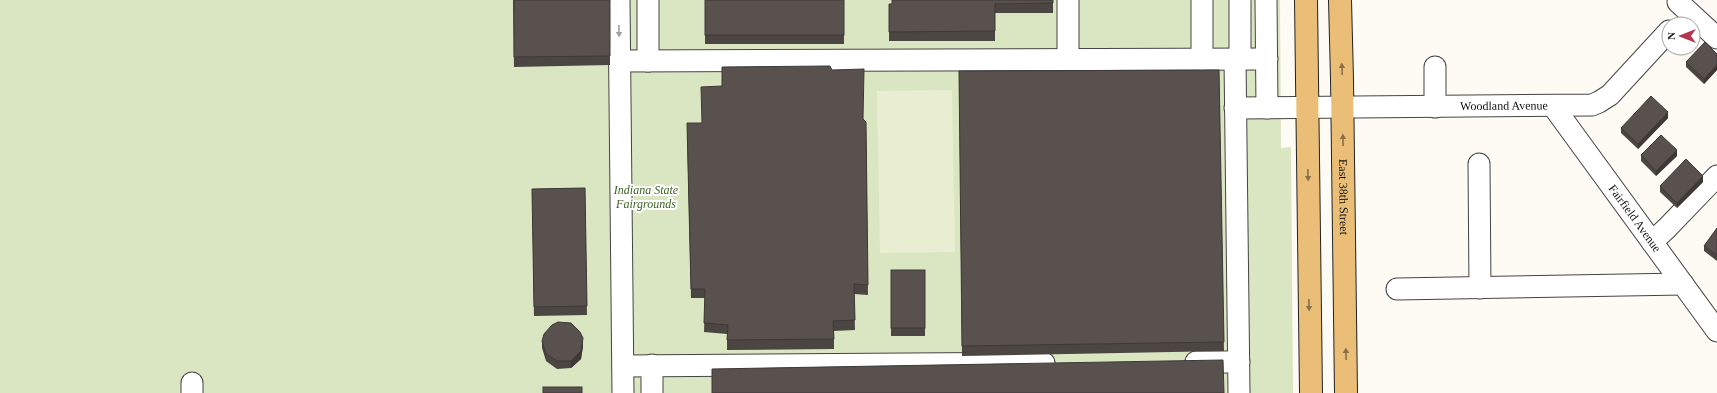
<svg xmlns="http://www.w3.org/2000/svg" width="1717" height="393" font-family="'Times New Roman',serif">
<rect width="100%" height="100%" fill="#fefbf5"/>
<!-- green -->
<path fill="#dae6c1" d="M0 0H1280L1281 148 1291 147 1293 393H0Z"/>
<!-- pitch -->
<path fill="#e9eed2" d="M952 90 955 252 880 253 877 91Z"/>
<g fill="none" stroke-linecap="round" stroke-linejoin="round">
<!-- minor casing -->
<g stroke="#444" stroke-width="23">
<g id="minor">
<path d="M619 0 623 393"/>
<path d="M648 0V61"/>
<path d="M1202 0V59"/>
<path d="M1240 0V59"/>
<path d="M1266 0 1267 108"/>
<path d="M1678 2 1717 38"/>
<path d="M1068 59V0"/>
<path d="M1235 59 1239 393"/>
<path d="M619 61 1267 59"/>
<path d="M1435 67V107"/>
<path id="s1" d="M1553 106 1717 331"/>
<path id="s2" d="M1235 108 1592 105 1599 102 1610 95 1669 31"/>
<path d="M1479 164 1480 288"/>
<path d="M1652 242 1667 228 1717 176"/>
<path d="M1397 289 1683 284"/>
<path d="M1196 362H1239"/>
<path d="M652 365V393"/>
<path d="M623 366 1044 363"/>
<path d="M192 383V393"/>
</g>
</g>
<!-- major casing -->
<g stroke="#222" stroke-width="24">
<g id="major">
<path d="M1306 0 1311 393"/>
<path id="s3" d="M1340 0 1342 79 1346 393"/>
</g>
</g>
<!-- minor -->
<use href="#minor" stroke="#fff" stroke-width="21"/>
<!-- major -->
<use href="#major" stroke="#ebbe78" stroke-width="22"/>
</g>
<!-- wall -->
<g fill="#4c4643">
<path d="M513 0H610V65L514 67Z"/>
<rect x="705" y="0" width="139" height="44"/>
<path d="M1053 0V13H995V41H889V4Z"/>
<path d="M1717 54V70L1704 84 1686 67V62Z"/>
<path d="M832 70 863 119 866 122 868 295 854 294 855 330 834 331V349L727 350V334L704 332 705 298H691L687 132 702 123 722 86Z"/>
<path d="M1219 70 1224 351 962 356 959 71Z"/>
<path d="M1668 118 1638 149 1621 133V128Z"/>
<path d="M1641 155 1677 156 1656 176 1641 161Z"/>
<path d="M1703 182 1677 208 1660 192V186Z"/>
<path d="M585 188 587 315 534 316 532 189Z"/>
<path d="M1717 228V261L1704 251V246Z"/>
<rect x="891" y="270" width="34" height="66"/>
<path d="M542 341 583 346 581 359 571 368 557 369 546 361 542 348Z"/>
</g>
<!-- shaded-wall -->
<g fill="#3e3937">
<path d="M1717 65V70L1704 84V79Z"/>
<path d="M1668 112V118L1638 149V144Z"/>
<path d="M1677 150V156L1656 176V171Z"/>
<path d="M1703 176V182L1677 208V203Z"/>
<path d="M583 338V346L581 359 571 368V361Z"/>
</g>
<!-- building -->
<g fill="#58514e" stroke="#3e3937">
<path d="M514 0H610V56L514 57Z"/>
<rect x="705" y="0" width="139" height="35"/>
<path d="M892 0H1053V3L995 4V31L889 32V4H892Z"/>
<path d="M1705 42 1717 54V65L1704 79 1686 62Z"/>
<path d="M830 66 832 70 864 69 863 119 866 122 868 285 854 284 855 320 833 321 834 339 727 340 728 325 704 323 705 289H691L687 123H702L701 87 722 86V67Z"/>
<path d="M1219 70 1224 342 962 346 959 71Z"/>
<path d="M1651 96 1668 112 1638 144 1621 128Z"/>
<path d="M1661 135 1677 150 1656 171 1641 155Z"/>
<path d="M1686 159 1703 176 1677 203 1660 186Z"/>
<path d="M585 188 587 306 534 307 532 189Z"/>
<path d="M1717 228V255L1704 246Z"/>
<rect x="891" y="270" width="34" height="58"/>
<path d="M558 322 571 323 580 332 583 338 581 351 571 361H557L546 354 542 341 544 334 552 325Z"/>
<path d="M1223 360 1224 393H712V369Z"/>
<rect x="543" y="387" width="39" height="6"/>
</g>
<!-- one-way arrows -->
<defs><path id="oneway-solid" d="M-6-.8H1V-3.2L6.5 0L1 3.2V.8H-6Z"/></defs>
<use fill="#a0a0a0" href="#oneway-solid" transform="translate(619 31) rotate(89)"/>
<g fill="#89704a">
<use href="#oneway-solid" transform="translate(1342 69) rotate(-92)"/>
<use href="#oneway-solid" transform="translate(1343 140) rotate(-91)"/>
<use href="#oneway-solid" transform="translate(1308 175) rotate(89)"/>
<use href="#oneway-solid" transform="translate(1309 305) rotate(89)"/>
<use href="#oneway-solid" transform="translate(1346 354) rotate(-91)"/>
</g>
<g text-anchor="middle" stroke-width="4" stroke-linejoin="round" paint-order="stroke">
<!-- street labels -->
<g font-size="12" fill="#111" stroke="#fff">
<text dy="4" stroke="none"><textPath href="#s2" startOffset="269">Woodland Avenue</textPath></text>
<text dy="4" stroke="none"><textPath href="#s3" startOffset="197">East 38th Street</textPath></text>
<text dy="4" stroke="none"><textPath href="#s1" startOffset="139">Fairfield Avenue</textPath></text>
</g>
<!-- park labels -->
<g font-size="12" font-style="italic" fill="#3c6326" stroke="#fff">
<text x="646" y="194">Indiana State<tspan x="646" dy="14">Fairgrounds</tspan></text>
</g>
</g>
<!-- north arrow -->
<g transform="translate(1681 36) rotate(270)"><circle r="19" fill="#ffffff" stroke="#a0a0a0"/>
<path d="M0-3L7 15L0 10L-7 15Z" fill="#b4354e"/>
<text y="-6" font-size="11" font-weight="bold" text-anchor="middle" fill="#111111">N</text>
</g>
</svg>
